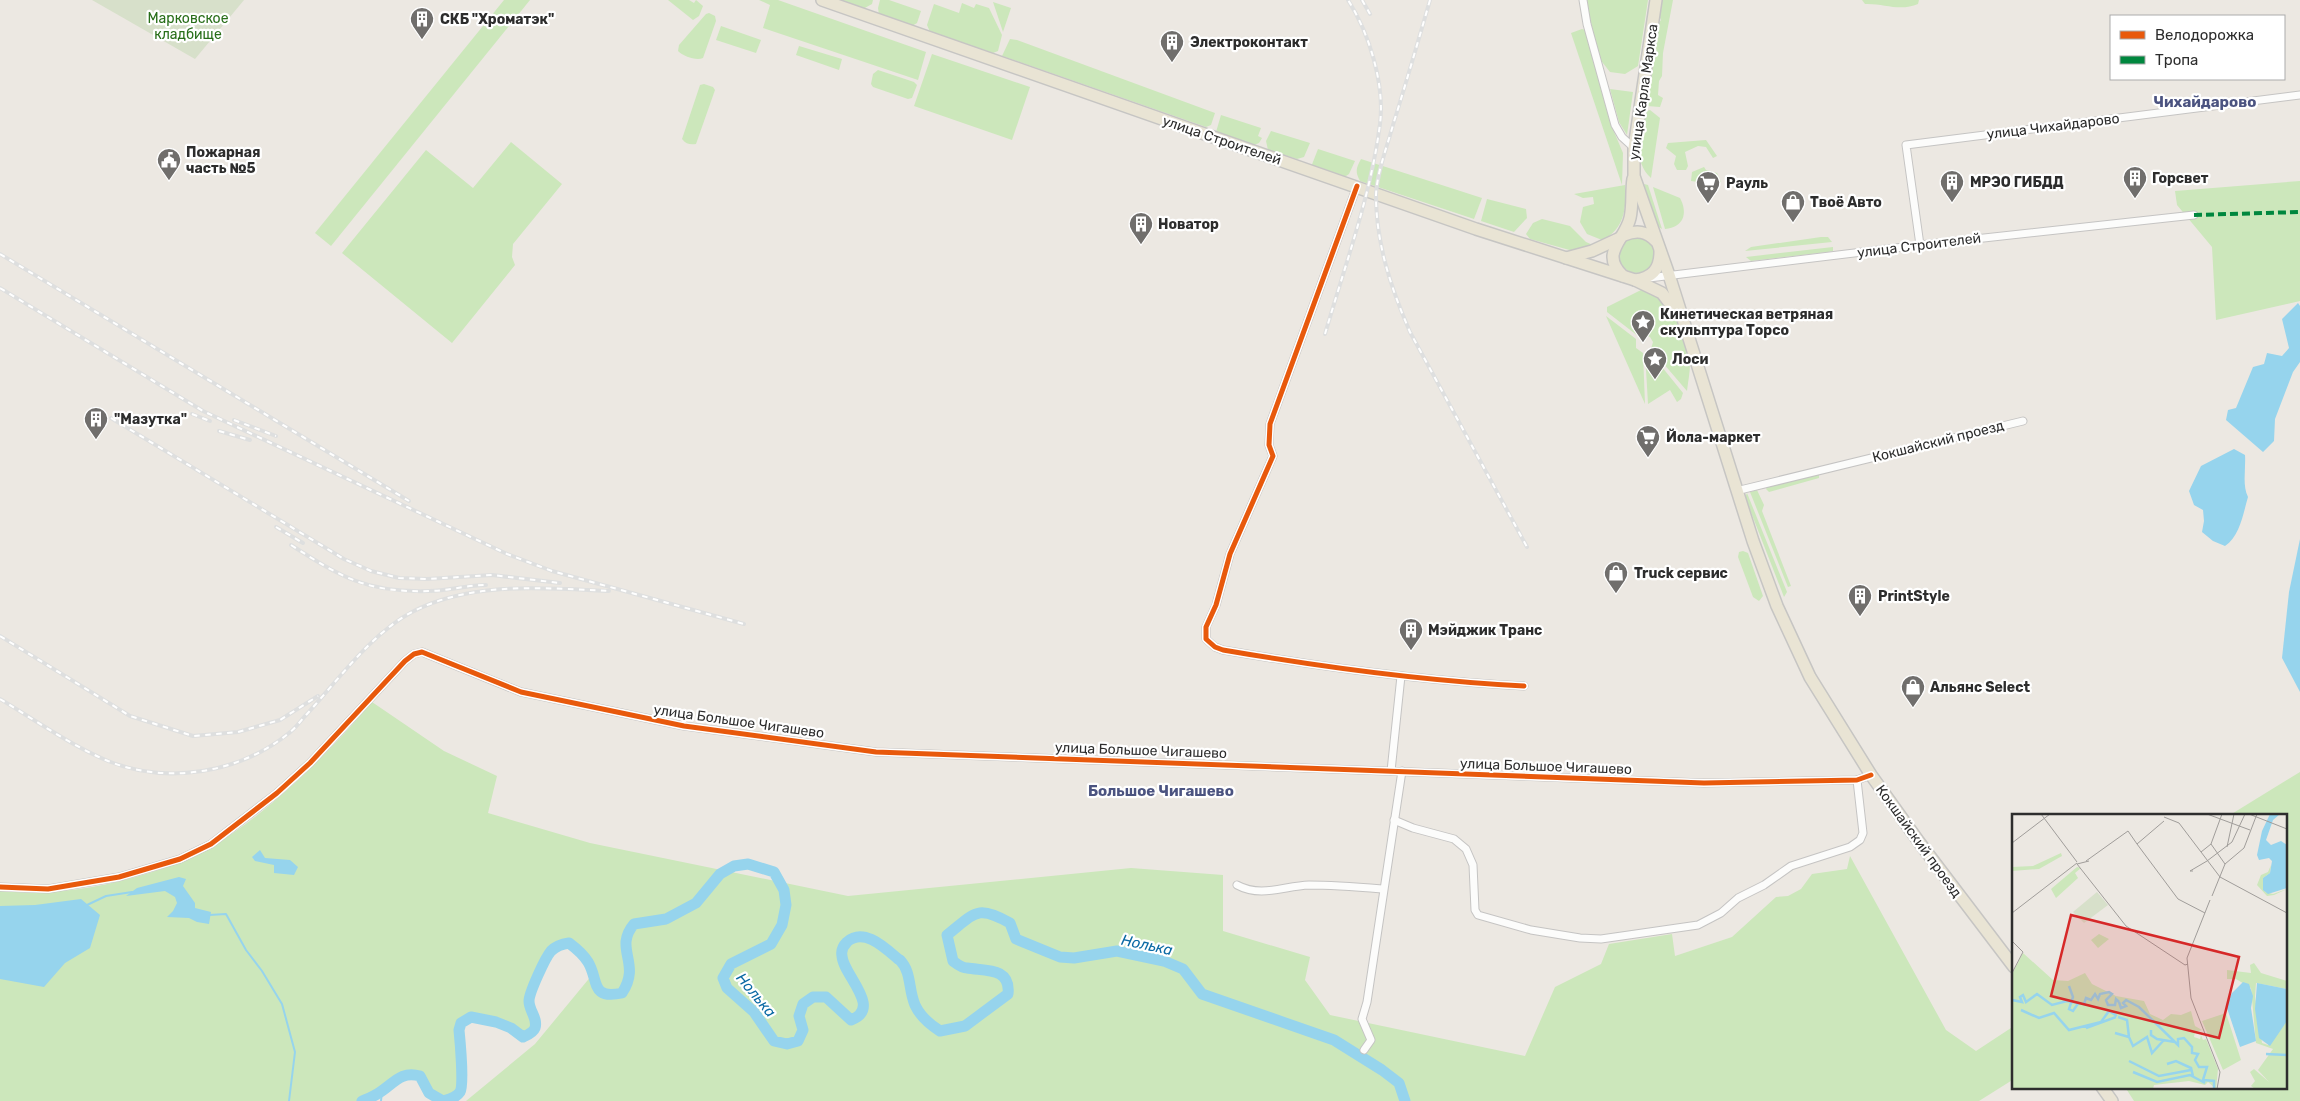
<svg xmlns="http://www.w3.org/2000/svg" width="2300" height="1101" font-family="Rubik,sans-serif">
<rect width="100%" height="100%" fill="#ece8e2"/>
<!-- green -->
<g fill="#cce7bb">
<path d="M504 0H530L331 246 315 233Z"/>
<path d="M668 0H689L694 3 696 0 703 6 699 16 693 20Z"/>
<path d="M759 0H778L926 52 918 80 763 28 770 5Z"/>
<path d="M837 0H873L872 4 863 9Z"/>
<path d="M880 0H889L921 11 917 23 912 26 879 15 878 8Z"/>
<path d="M1586 0H1648L1638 66 1625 74 1610 72 1599 58Z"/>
<path d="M1660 0H1673L1663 53 1662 76 1659 81 1658 95 1663 98 1660 107 1647 106 1646 98 1656 27 1661 20 1658 13Z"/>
<path d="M1862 0H1919L1918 4C1900 12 1883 3 1865 4Z"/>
<path d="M993 2 1011 8 1003 32Z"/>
<path d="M962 3 974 8 976 4 989 8 1002 35 998 51 993 53 930 32 927 25 934 4 959 13Z"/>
<path d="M709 13 715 16 716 21 703 58C696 61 683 56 678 51L679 45 706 14Z"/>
<path d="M721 26 761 40 756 53 716 40Z"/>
<path d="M1582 29 1585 30 1612 127 1623 153 1622 185 1571 33Z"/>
<path d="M1010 39 1017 40 1215 113 1211 125 1206 127 1002 56Z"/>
<path d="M799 46 842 59 839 70 796 55Z"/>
<path d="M932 54 1030 87 1012 140 914 106Z"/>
<path d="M878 70 914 82 917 85 912 98 908 99 873 87 871 84 873 74Z"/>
<path d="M704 84 713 87 715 90 696 144C690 145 686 144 682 139L700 85Z"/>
<path d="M1610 89 1633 92 1627 135 1619 122Z"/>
<path d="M1650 110 1660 118 1651 178C1633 162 1639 134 1643 112Z"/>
<path d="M1221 115 1261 128 1258 136 1262 138 1259 143 1254 145 1216 132Z"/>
<path d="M1271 131 1310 143 1304 157 1297 159 1268 150 1266 141Z"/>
<path d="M1706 140 1717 156 1713 158 1706 147 1698 146 1685 152 1688 166 1686 170H1677L1674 164 1676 156 1666 148 1668 143Z"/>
<path d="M511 142 562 184 513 244 512 257 515 265 452 343 342 253 426 150 473 188Z"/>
<path d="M1318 149 1355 161 1349 174 1343 178 1311 167Z"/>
<path d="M1361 159 1482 198 1474 219 1360 181C1355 172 1356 168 1361 159Z"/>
<path d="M1704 167 1706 170 1717 173 1721 182 1704 187 1698 182 1691 181 1692 172Z"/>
<path d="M2300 181V301L2216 320 2212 247 2177 205 2175 191Z"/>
<path d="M1644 184 1648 185 1662 229 1657 226Z"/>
<path d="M1625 185C1627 208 1624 230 1602 240L1587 234 1580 222 1583 207 1594 204 1593 197 1583 198 1574 194Z"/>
<path d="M1653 187 1680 198C1688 213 1684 227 1665 229Z"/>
<path d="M1487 199 1526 209 1527 218 1514 232 1481 221Z"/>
<path d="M1542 219 1570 226 1586 242 1593 245 1573 251 1530 239 1526 234 1533 223Z"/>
<circle cx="1637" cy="255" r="18"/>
<path d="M1821 237H1828L1832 242 1745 251 1751 247Z"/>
<path d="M1833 247V251L1828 252 1751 261 1746 257Z"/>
<path d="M1641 290C1671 293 1687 338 1690 364 1690 372 1688 382 1687 391L1651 349 1653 342 1650 337 1642 334 1638 336 1607 312V307Z"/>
<path d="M1606 316 1636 339V348L1643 353 1645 404Z"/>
<path d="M1649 351 1683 393 1681 399 1677 402 1670 390 1648 404 1645 352Z"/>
<path d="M1819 474V478L1769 492 1766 489 1768 486Z"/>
<path d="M1757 490 1764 505 1762 511 1791 586 1788 587 1750 492Z"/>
<path d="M1747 493 1787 592 1784 597 1745 497Z"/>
<path d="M1743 551 1748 553 1763 596 1759 601 1753 597 1738 557 1739 552Z"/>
<path d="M372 702 444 751 497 776 488 813 590 843 848 896 1131 868 1223 875V931L1310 957 1305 980 1330 1015 1525 1056 1555 987 1601 964 1609 944 1672 934 1675 956 1732 937 1776 897 1788 896 1801 889 1812 874 1847 869 1850 856 1946 1030 1976 1051 2014 1026V1079L1979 1101H466L535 1044 592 975C589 960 581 952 569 943 562 944 556 946 551 951 545 958 529 993 529 1001 529 1011 538 1018 535 1028 533 1033 527 1035 523 1037L511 1028 496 1022 471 1017 461 1023 459 1030 463 1083 459 1094 453 1098 443 1101 437 1099 429 1093 420 1076C403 1071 396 1081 382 1090 376 1095 368 1098 361 1101H0V891C52 896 100 888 149 873 171 866 193 859 212 847 273 809 326 756 372 702Z"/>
<path d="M2300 772V1101H2134L2125 1087H2286V815H2230Z"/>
</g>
<!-- cemetery -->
<path fill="#d7e0ca" d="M92 0H244L195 59Z"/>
<!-- water -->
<g fill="#96d4ed">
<path d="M2298 303 2300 306V362L2293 372 2275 419 2274 441 2263 452 2226 420 2228 410 2236 408 2253 367 2264 364 2267 353 2282 356 2289 348 2282 319Z"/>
<path d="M2234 449 2245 455C2246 469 2242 485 2248 497 2243 514 2240 536 2225 546L2213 541 2202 532 2204 521 2203 510 2194 505 2189 491 2201 466Z"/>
<path d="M2300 539V692L2282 658 2289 592Z"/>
<path d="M260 850 265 858 290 860 298 867 294 875 274 873V865L255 861 252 857Z"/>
<path d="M179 877 186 879 183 886 195 903V908L211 912 209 924 197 922 189 918 167 917 173 911 177 903 175 897 165 891 126 896 137 888Z"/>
<path d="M81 899 100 915 90 948 65 963 44 987 0 979V906L35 905Z"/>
</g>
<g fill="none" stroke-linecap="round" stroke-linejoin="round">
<!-- stream -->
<g stroke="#96d4ed" stroke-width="2">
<path d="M87 905 106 896 132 892"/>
<path d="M209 915 226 914 246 950 262 971 282 1004 295 1052 289 1101"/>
<path d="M381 1101 382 1091"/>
</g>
<!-- river -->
<g stroke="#96d4ed" stroke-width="11">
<path d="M900 960C912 973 908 989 915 1005 920 1016 929 1024 940 1031L965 1026 1008 994C1011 967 985 971 967 968 962 968 957 964 953 961L947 935C975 913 977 904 1010 923L1016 939 1060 957 1074 958 1117 951 1164 961 1183 969 1202 994 1334 1040 1382 1070 1399 1083 1405 1101"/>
<path d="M362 1101C367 1099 373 1097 377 1094 393 1085 400 1070 420 1076L429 1093 443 1101"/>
<path d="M443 1101C449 1099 456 1098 460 1092 464 1085 460 1040 459 1030L461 1023 471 1017 496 1022 511 1028 523 1037C527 1035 533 1033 535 1028 538 1018 529 1011 529 1001 529 993 545 958 551 951 556 946 562 944 569 943 577 949 583 954 588 962 599 980 590 1000 622 993 642 963 613 949 634 924L666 919 696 903 720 874 734 866 748 864 774 872 784 890 786 905 782 925 771 944 731 964 723 978 727 988 754 1012 774 1041 787 1044 798 1041 803 1030 799 1016 803 1004 813 997H826L851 1020C883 1008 843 975 842 956 841 951 843 946 847 942 864 927 885 948 898 959"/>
</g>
<!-- minor casing -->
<g stroke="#c5c4c3" stroke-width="9">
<g id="minor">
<path d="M1583 0 1587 24 1615 125 1622 137 1634 148"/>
<path d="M1357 186 1270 424 1269 445 1273 456 1230 554 1216 605 1206 627V639L1215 647 1223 650C1322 667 1423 681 1524 686"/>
<path d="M1920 245 1906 145 2300 95"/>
<path d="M1649 278 1920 245 2194 215"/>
<path d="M1736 491 2023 421"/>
<path d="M1391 771 1401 676"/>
<path d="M1394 820 1413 828 1454 839 1466 849 1473 865 1475 910 1478 915 1531 930 1580 938 1601 939 1698 925 1721 913 1738 898 1764 885 1791 866 1850 847 1860 840 1863 833 1857 780"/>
<path d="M1237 885C1261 898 1284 886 1309 885 1333 885 1358 887 1382 889"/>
<path d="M0 887 48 889 119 877 180 859 211 844 277 793 310 763 405 661 414 654 422 652 521 692 684 726 876 752 1704 783 1857 780 1871 775"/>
<path d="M1364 1050 1371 1040 1362 1019 1367 1002 1402 771"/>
</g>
</g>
<!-- primary casing -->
<g stroke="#c6c5c3" stroke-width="14">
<g id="primary">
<path d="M822 0 1476 229 1635 280 1662 293 1677 313"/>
<path d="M1656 0 1634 148V176L1669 275 1753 541 1777 606 1810 677 1871 775 1919 842 2014 967"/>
<path d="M1624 235C1637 230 1646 231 1656 241"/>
<path d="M1566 258 1592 251 1620 238"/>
<path d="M1623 276C1599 253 1625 240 1630 218 1633 205 1631 191 1633 179"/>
<path d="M1635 280C1652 278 1660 269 1660 252"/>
<path d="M2102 1087 2112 1101"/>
</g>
</g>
<!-- minor -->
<use href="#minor" stroke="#fcfcfb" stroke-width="7"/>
<!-- primary -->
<use href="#primary" stroke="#e9e4d4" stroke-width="11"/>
<!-- rail casing -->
<g stroke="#dedfdf" stroke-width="4">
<g id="rail">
<path d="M1362 0 1370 14"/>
<path d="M1430 0C1418 42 1406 83 1393 125 1387 147 1377 172 1376 195 1376 244 1391 288 1410 332L1527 547"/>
<path d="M0 254 409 501"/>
<path d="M0 288 203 411 507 554 552 571 744 624"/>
<path d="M1325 334C1345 265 1371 195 1380 124 1385 84 1369 33 1348 0"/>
<path d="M192 414 210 421"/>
<path d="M111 418 344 559 371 571 399 578 427 579 492 575 560 583"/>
<path d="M234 420 276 436"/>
<path d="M219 431 250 440"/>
<path d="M276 527 303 543"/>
<path d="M291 545C341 577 367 593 429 591 448 591 467 585 486 585"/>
<path d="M0 636 130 716 193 736 238 732 280 720 318 696"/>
<path d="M0 699C35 720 70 745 108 761 167 785 240 773 289 733 296 728 301 720 307 714 338 680 372 633 412 612 472 581 544 588 609 591"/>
</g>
</g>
<!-- rail -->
<use href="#rail" stroke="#fff" stroke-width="2" stroke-dasharray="5.5" stroke-linecap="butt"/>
<!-- quiet -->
<path stroke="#00873e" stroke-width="4" stroke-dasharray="8 4" stroke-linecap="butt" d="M2194 215 2300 212"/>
<!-- cycleway casing -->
<g stroke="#fff" stroke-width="8">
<g id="cycleway">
<path d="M1357 186 1270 424 1269 445 1273 456 1230 554 1216 605 1206 627V639L1215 647 1223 650C1322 667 1423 681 1524 686"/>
<path d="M0 887 48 889 119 877 180 859 211 844 277 793 310 763 405 661 414 654 422 652 521 692 684 726 876 752 1704 783 1857 780 1871 775"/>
</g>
</g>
<!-- cycleway -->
<use href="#cycleway" stroke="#e8590c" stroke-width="5"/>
</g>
<!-- icons -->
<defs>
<g id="building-pin" transform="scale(1.25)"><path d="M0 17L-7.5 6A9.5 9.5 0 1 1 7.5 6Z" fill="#706e6c" stroke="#fff"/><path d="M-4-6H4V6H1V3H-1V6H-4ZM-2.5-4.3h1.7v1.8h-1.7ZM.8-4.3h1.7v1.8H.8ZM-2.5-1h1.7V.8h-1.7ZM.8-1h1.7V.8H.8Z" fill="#fff"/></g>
<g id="civic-pin" transform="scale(1.25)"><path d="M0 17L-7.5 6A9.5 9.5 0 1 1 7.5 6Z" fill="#706e6c" stroke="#fff"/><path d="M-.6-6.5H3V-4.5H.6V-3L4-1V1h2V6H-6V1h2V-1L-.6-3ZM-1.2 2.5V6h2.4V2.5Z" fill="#fff"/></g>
<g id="supermarket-pin" transform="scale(1.25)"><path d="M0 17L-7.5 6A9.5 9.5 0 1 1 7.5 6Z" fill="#706e6c" stroke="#fff"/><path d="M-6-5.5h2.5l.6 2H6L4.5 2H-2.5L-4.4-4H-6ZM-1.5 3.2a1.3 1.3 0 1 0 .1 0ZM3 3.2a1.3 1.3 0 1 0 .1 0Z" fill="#fff"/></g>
<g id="shop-pin" transform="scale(1.25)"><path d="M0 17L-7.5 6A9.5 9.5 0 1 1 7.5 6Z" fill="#706e6c" stroke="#fff"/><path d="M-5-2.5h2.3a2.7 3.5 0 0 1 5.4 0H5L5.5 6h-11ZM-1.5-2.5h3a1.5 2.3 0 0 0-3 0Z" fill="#fff"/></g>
<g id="sight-pin" transform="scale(1.25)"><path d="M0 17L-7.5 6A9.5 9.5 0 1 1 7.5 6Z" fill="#706e6c" stroke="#fff"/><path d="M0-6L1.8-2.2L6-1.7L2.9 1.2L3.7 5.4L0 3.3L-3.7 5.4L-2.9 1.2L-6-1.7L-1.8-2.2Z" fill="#fff"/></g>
</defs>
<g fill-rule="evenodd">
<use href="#building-pin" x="422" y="19"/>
<use href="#building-pin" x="1172" y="42"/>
<use href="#civic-pin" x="169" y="160"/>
<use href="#building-pin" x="2135" y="178"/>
<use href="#building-pin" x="1952" y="182"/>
<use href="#supermarket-pin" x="1708" y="183"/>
<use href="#shop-pin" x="1793" y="202"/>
<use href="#building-pin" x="1141" y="224"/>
<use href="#sight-pin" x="1643" y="322"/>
<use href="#sight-pin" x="1655" y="359"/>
<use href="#building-pin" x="96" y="419"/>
<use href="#supermarket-pin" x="1648" y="437"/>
<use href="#shop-pin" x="1616" y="573"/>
<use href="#building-pin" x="1860" y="596"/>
<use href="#building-pin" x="1411" y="630"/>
<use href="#shop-pin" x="1913" y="687"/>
</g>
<g text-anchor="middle" stroke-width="4.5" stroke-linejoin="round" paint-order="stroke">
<!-- park labels -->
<g font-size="14" fill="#286e19" stroke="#fff">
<text x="188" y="23">Марковское<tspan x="188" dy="16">кладбище</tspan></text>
</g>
<!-- poi labels -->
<g font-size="14" font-weight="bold" fill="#2d2d2d" stroke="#fff" text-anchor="start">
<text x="440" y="24">СКБ "Хроматэк"</text>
<text x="1190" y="47">Электроконтакт</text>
<text x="186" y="157">Пожарная<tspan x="186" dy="16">часть №5</tspan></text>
<text x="2152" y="183">Горсвет</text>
<text x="1970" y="187">МРЭО ГИБДД</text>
<text x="1726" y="188">Рауль</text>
<text x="1810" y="207">Твоё Авто</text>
<text x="1158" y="229">Новатор</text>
<text x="1660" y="319">Кинетическая ветряная<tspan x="1660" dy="16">скульптура Торсо</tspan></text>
<text x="1672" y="364">Лоси</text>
<text x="114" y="424">"Мазутка"</text>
<text x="1666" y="442">Йола-маркет</text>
<text x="1634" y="578">Truck сервис</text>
<text x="1878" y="601">PrintStyle</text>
<text x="1428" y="635">Мэйджик Транс</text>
<text x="1930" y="692">Альянс Select</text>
</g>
<!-- street labels -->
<g font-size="14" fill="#2d2d2d" stroke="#fff">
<text transform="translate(1643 92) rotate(-82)" y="5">улица Карла Маркса</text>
<text transform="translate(2053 126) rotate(-7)" y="5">улица Чихайдарово</text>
<text transform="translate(1222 140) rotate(19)" y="5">улица Строителей</text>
<text transform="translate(1919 245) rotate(-7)" y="5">улица Строителей</text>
<text transform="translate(1938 441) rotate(-14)" y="5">Кокшайский проезд</text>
<text transform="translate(739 721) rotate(8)" y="5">улица Большое Чигашево</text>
<text transform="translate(1141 750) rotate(2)" y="5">улица Большое Чигашево</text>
<text transform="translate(1546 766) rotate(2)" y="5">улица Большое Чигашево</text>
<text transform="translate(1919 841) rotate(54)" y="5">Кокшайский проезд</text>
</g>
<!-- neighbourhood labels -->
<g font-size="15" font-weight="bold" fill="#4b5380" stroke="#fff">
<text x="2205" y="107">Чихайдарово</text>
<text x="1161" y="796">Большое Чигашево</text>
</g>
<!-- water labels -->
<g font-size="15" font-style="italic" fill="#0a69a4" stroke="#fff">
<text transform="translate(1147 945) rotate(12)" y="5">Нолька</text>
<text transform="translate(756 995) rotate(50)" y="5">Нолька</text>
</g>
</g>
<!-- overview -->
<g transform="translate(2012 814)">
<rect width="275" height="275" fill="#ece8e2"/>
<path d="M49 39 50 42 27 55 0 57V53L21 52ZM259 51 258 59 251 64 253 78 261 80 275 75 262 81 255 82 245 71 249 61 256 58ZM65 53 69 54 63 59 66 64 44 84 39 75ZM87 120 97 125 86 134 79 126ZM11 139 41 166 56 167 73 159 80 170 104 182 132 187 138 200 151 206 159 200 169 201 179 197 183 212 190 216 183 218 182 223 188 225 189 221 191 226 194 225 206 255 204 275 196 268 193 271 177 267 142 271 141 275H0V160ZM242 149 249 159 275 167V175L244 169 243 183 250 229 256 231 275 207V275H243L239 272 243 267 238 258 242 255 257 268 246 256 261 235 244 229 239 174 224 165H215V156L239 159 238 151ZM214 199 229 246 211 256 190 207Z" fill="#cce7bb"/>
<path d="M85 78 96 91 72 109 61 98Z" fill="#d7e0ca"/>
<path d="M258 0H268L261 6 254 26 259 31 269 27 275 31V74L256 80 251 76V64L258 59 260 47 257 44 247 46 245 41 250 17ZM231 168 237 170 241 182 239 194 244 227 228 233 214 191 220 179ZM245 169 275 175V207L258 232 247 224 243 195Z" fill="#96d4ed"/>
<path fill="none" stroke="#96d4ed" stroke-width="2.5" d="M57 172 61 183 57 195 61 197 67 188M0 186 10 188 8 183 11 181 14 188 25 180 40 191 55 187 72 190 74 184 79 186 83 180 86 185 88 180 97 178 100 180 94 186 96 191H103L104 185 107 188M107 188 109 194 114 192 111 189 114 186 127 193 166 231V225L172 224 180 233V239L186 240 183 246 187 253H195L191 266 202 267V275M9 196 27 204 42 199 57 216 89 208 97 197 105 202M106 203 115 206 117 223M74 214 104 203M139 216V221L145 225 163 228M103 219 117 223 121 232 135 223 140 239 151 227M254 240 275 241M117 247 147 262 179 256M155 250 164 247 179 254 181 262M121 258 145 268 178 261 193 269"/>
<path fill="none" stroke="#a09d9a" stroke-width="1" d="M29 0 65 48M195 0 238 16M237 0 275 15M152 3 167 9 208 63 275 99M0 29 38 0M125 30 166 85 193 99M199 30 213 50M215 33 222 0M189 38 199 30 210 0M74 47 116 17 125 30 152 7M77 47 65 50 114 112 173 151 176 150M195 47 220 28 233 0M181 57H178L195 47M200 82 213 50 232 34 245 0M198 86 175 144 179 184 208 258 205 275M0 99 65 49M0 127 11 138 0 159"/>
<path fill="#d62828" fill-opacity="0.15" stroke="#d62828" stroke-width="2.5" d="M59 101 227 143 207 224 39 182Z"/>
<rect width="275" height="275" fill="none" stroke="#2d2d2d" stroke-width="2.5"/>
</g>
<!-- legend -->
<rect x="2110" y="15" width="175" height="65" fill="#ffffff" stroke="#ababab"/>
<rect x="2120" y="31" width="25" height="8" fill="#e8590c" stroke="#ababab"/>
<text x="2155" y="40" font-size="15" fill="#2d2d2d">Велодорожка</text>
<rect x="2120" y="56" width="25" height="8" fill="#00873e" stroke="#ababab"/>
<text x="2155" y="65" font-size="15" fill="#2d2d2d">Тропа</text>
</svg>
